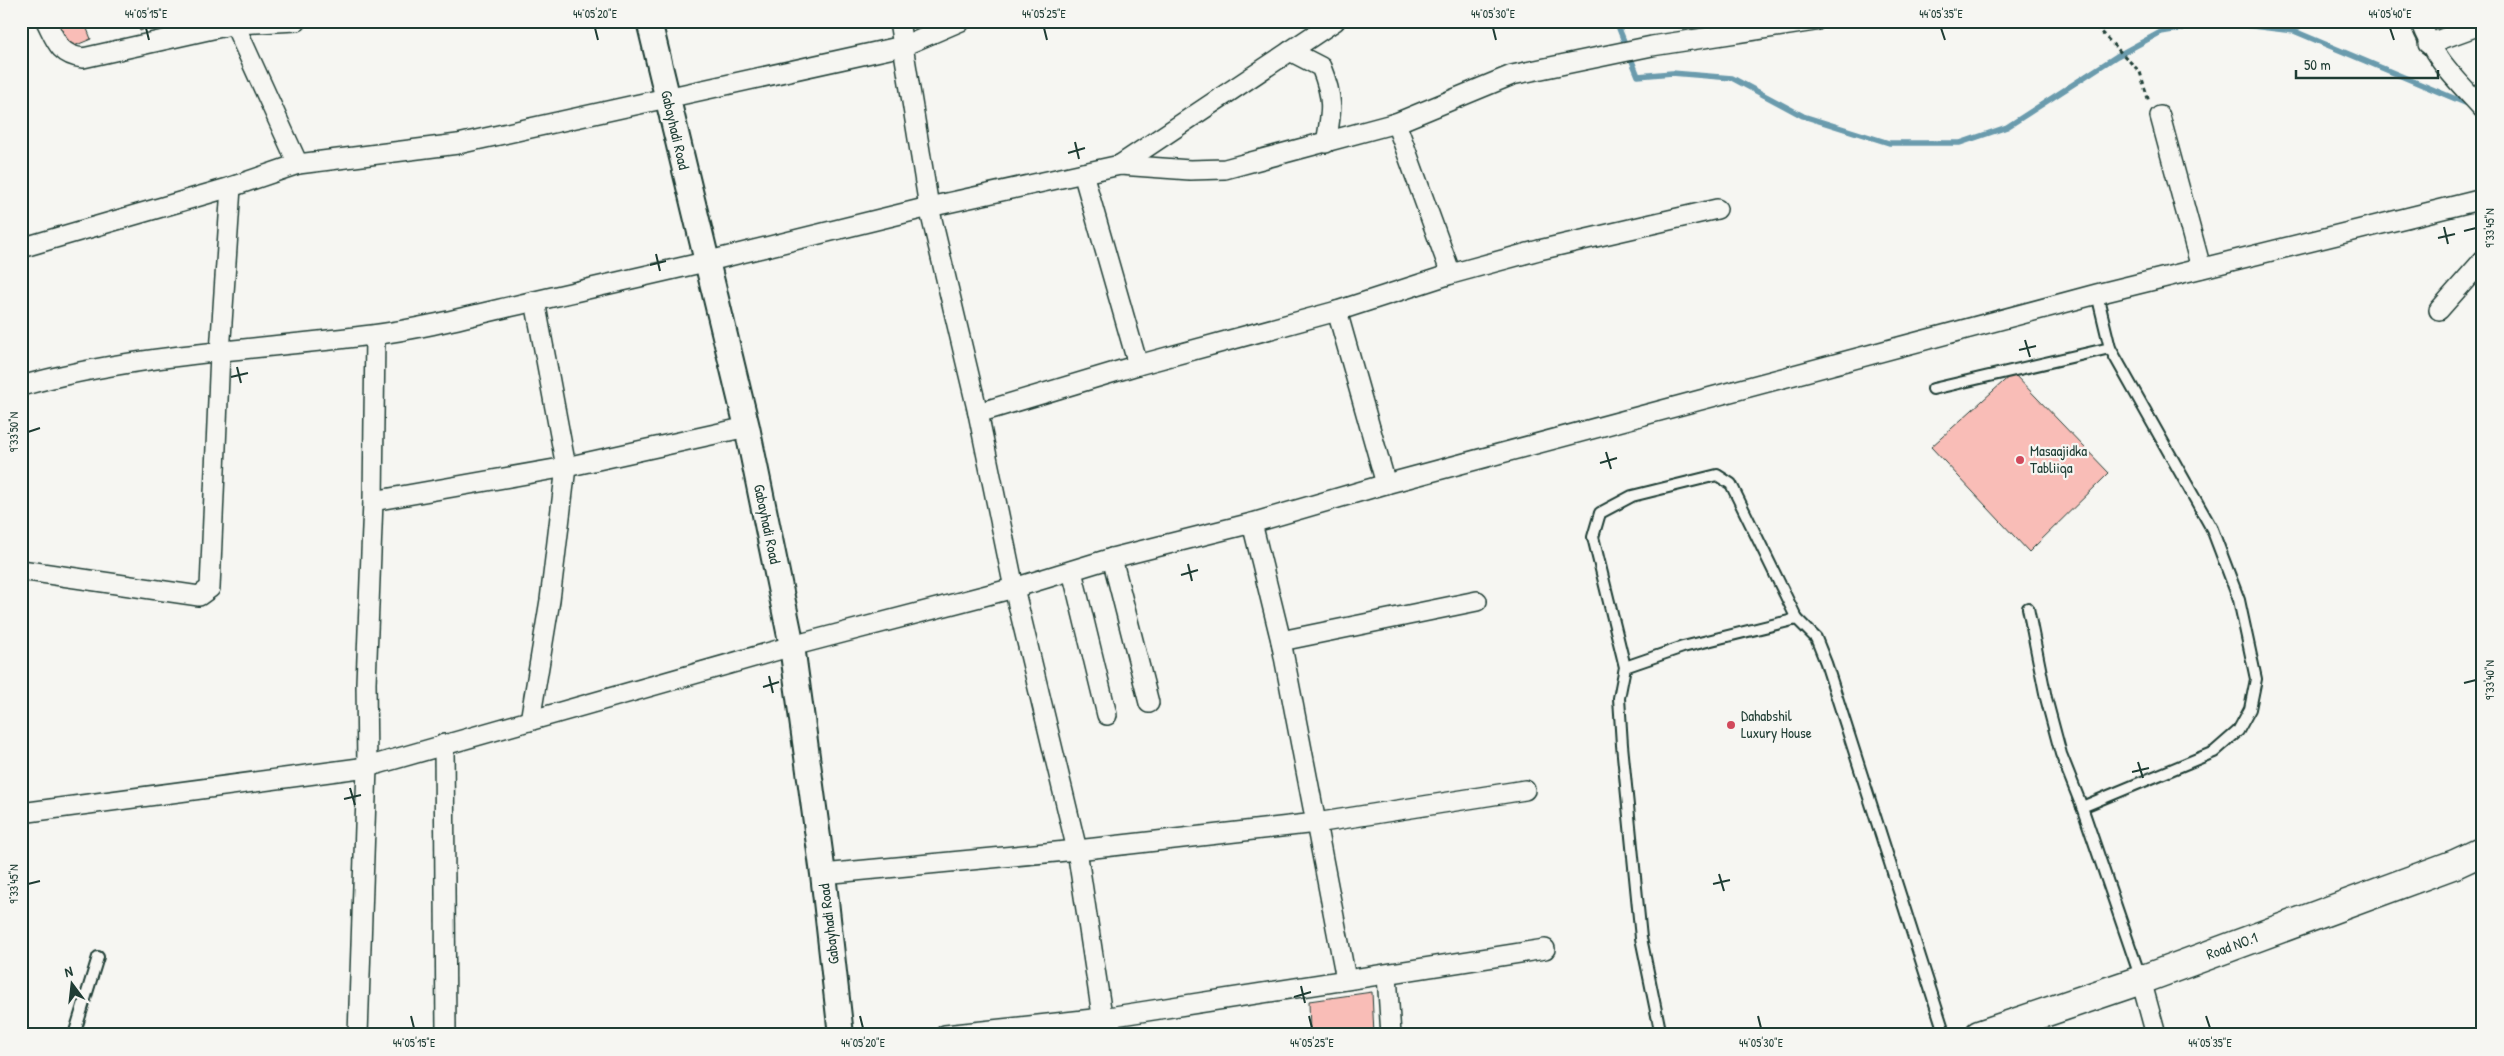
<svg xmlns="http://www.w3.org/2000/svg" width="2504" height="1056" font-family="'Patrick Hand',sans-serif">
<rect width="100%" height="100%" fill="#f6f6f2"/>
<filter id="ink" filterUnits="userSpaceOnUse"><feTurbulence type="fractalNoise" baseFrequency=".02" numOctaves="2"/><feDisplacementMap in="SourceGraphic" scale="10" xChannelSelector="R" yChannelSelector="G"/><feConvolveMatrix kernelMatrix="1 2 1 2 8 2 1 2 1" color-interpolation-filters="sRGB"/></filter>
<g filter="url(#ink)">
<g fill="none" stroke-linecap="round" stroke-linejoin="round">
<!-- stream -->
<path stroke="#6a9bad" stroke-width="5.5" d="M1616 21 1638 76 1672 73 1732 78 1803 116 1889 143H1960L2007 127 2117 56 2161 32 2219 22 2294 31 2470 105"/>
</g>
<!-- building -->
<g fill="#f9bdb7" stroke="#1f3d34">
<path d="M56 21H84L91 39 67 49Z"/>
<path d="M136 21H164L140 31Z"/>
<path d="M2013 373 2109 473 2029 552 1931 447Z"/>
<path d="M1372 992 1374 1035H1310L1309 1001Z"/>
</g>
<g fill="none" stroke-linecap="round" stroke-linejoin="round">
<!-- service casing -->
<g stroke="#1f3d34" stroke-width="14">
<g id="service">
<path d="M1933 389 2110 348"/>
<path d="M2028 608 2046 698 2061 754 2082 807 2141 979"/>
<path d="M1625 667 1683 647 1797 619"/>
<path d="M2082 807 2214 752 2238 731 2250 709 2256 679 2239 600 2212 529 2110 348 2097 294"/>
<path d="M74 1035 98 957"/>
<path d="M1661 1035 1641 938 1622 745 1619 698 1625 667 1593 537 1600 513 1632 496 1717 475 1731 484 1797 619 1816 638 1826 663 1945 1035"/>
</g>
</g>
<!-- minor casing -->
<g stroke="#1f3d34" stroke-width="22">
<g id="minor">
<path d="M46 21C56 41 59 55 83 58L235 24 297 21"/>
<path d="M233 21 298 164"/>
<path d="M899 21 929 207 978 413 1014 588 1077 850 1105 1035"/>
<path d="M2420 21C2434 60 2456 79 2483 109"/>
<path d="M2428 44 2483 24"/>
<path d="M1290 51 1321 67C1334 99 1332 110 1326 143"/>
<path d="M2160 116 2201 268"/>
<path d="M1396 123 1451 274"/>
<path d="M1120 165 1335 21"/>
<path d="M1083 173 1138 365"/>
<path d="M21 248 231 187 298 164 458 144 903 46 961 21"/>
<path d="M2439 310 2483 260"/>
<path d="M1337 311 1451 274 1539 250 1717 209"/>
<path d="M21 386C135 354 255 350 372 335 427 328 481 313 535 301"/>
<path d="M978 413 1138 365 1337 311 1386 484"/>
<path d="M373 501 566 467 747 427"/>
<path d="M1252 523 1281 641 1346 979"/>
<path d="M1112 558 1149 703"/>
<path d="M21 570 199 596 210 588 220 353 231 187"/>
<path d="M1072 571 1107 715"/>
<path d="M1281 641 1477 601"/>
<path d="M530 721 550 600 566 467 535 301 705 262 929 207 1120 165 1190 170 1225 169 1396 123 1512 75 1652 46 1815 21"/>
<path d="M444 744 446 1035"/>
<path d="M21 813 367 767 792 646 1014 588 1112 558 1252 523 1386 484 2097 294 2483 199"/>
<path d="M823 874 1077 850 1316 823 1525 790"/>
<path d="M1387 975 1391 1035"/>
<path d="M2141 980 2156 1035"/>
<path d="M358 1035 367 767 366 683 373 501 375 335"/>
<path d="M945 1035 1102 1018 1545 949"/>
</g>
</g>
<!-- tertiary casing -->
<g stroke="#1f3d34" stroke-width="28">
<path id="tertiary" d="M649 21 747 427 792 646 823 874 841 1035"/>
</g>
<!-- trunk casing -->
<g stroke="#1f3d34" stroke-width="31">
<path id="trunk" d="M1979 1035 2141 980 2455 864 2483 851"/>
</g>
<!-- path -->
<path stroke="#1f3d34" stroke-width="3" stroke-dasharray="4 4" stroke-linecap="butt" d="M2090 21 2140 72 2149 102"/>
<!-- service -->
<use href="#service" stroke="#f6f6f2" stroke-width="10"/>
<!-- minor -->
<use href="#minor" stroke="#f6f6f2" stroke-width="19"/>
<!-- tertiary -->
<use href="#tertiary" stroke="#f6f6f2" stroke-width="24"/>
<!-- trunk -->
<use href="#trunk" stroke="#f6f6f2" stroke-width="28"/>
</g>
</g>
<!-- ticks -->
<path fill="none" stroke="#1f3d34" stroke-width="2" d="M146 28 149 40M595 28 598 40M1044 28 1047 40M1493 28 1496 40M1941 28 1945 40M2390 28 2394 40M1075 142 1079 159M1068 153 1085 148M2444 227 2448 244M2464 231 2476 228M2438 238 2455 234M656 254 660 271M650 265 666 261M2025 340 2030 357M2019 350 2036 346M237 367 241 383M231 377 248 373M28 432 40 428M1606 452 1611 469M1600 463 1617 458M1188 564 1192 581M1181 575 1198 570M769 676 773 693M2464 683 2476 680M763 687 779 682M2138 762 2143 778M2132 772 2149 768M350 788 355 805M344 799 361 795M1719 874 1724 891M28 884 40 881M1713 884 1730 880M1301 986 1305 1003M1294 997 1311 992M411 1016 414 1028M860 1016 863 1028M1309 1016 1312 1028M1758 1016 1761 1028M2206 1016 2210 1028"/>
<!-- markers -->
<g fill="#d1495b" stroke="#f6f6f2" stroke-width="2">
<circle cx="2020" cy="460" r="5"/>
<circle cx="1731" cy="725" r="5"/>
</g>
<g text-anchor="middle" stroke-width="4.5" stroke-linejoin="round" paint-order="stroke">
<!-- street labels -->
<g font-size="15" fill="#1f3d34" stroke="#f6f6f2">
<text transform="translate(675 130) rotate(77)" y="5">Gabayhadi Road</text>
<text transform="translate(767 524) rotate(78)" y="5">Gabayhadi Road</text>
<text transform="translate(829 924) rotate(-97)" y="5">Gabayhadi Road</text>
<text transform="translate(2232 946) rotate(-20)" y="5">Road NO.1</text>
</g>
<!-- poi labels -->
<g font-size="15" fill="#1f3d34" stroke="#f6f6f2" text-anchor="start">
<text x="2030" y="456">Masaajidka<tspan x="2030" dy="17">Tabliiqa</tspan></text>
<text x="1741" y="721">Dahabshil<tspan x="1741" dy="17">Luxury House</tspan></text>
</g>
</g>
<!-- margin -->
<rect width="2504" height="1056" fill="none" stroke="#f6f6f2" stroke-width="55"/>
<!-- north arrow -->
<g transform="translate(72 984) rotate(345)" stroke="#f6f6f2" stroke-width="4" paint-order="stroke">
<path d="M0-4L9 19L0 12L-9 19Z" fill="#1f3d34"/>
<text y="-8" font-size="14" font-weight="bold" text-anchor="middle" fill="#1f3d34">N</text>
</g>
<!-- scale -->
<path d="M2296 70v8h142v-8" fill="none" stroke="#1f3d34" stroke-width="2.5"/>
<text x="2304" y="70" font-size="15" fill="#1f3d34" stroke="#f6f6f2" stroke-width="4" paint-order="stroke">50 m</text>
<rect x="28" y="28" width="2448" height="1000" fill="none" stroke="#1f3d34" stroke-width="2"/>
<g font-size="12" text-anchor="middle" fill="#1f3d34">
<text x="146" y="18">44°05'15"E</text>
<text x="595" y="18">44°05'20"E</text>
<text x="1044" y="18">44°05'25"E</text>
<text x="1493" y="18">44°05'30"E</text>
<text x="1941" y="18">44°05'35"E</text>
<text x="2390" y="18">44°05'40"E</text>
<text transform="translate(2490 228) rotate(-90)" y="4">9°33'45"N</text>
<text transform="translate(14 432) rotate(-90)" y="4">9°33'50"N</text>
<text transform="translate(2490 680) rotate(-90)" y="4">9°33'40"N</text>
<text transform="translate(14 884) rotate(-90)" y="4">9°33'45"N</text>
<text x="414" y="1047">44°05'15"E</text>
<text x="863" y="1047">44°05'20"E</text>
<text x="1312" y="1047">44°05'25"E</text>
<text x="1761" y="1047">44°05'30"E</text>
<text x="2210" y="1047">44°05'35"E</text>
</g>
</svg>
